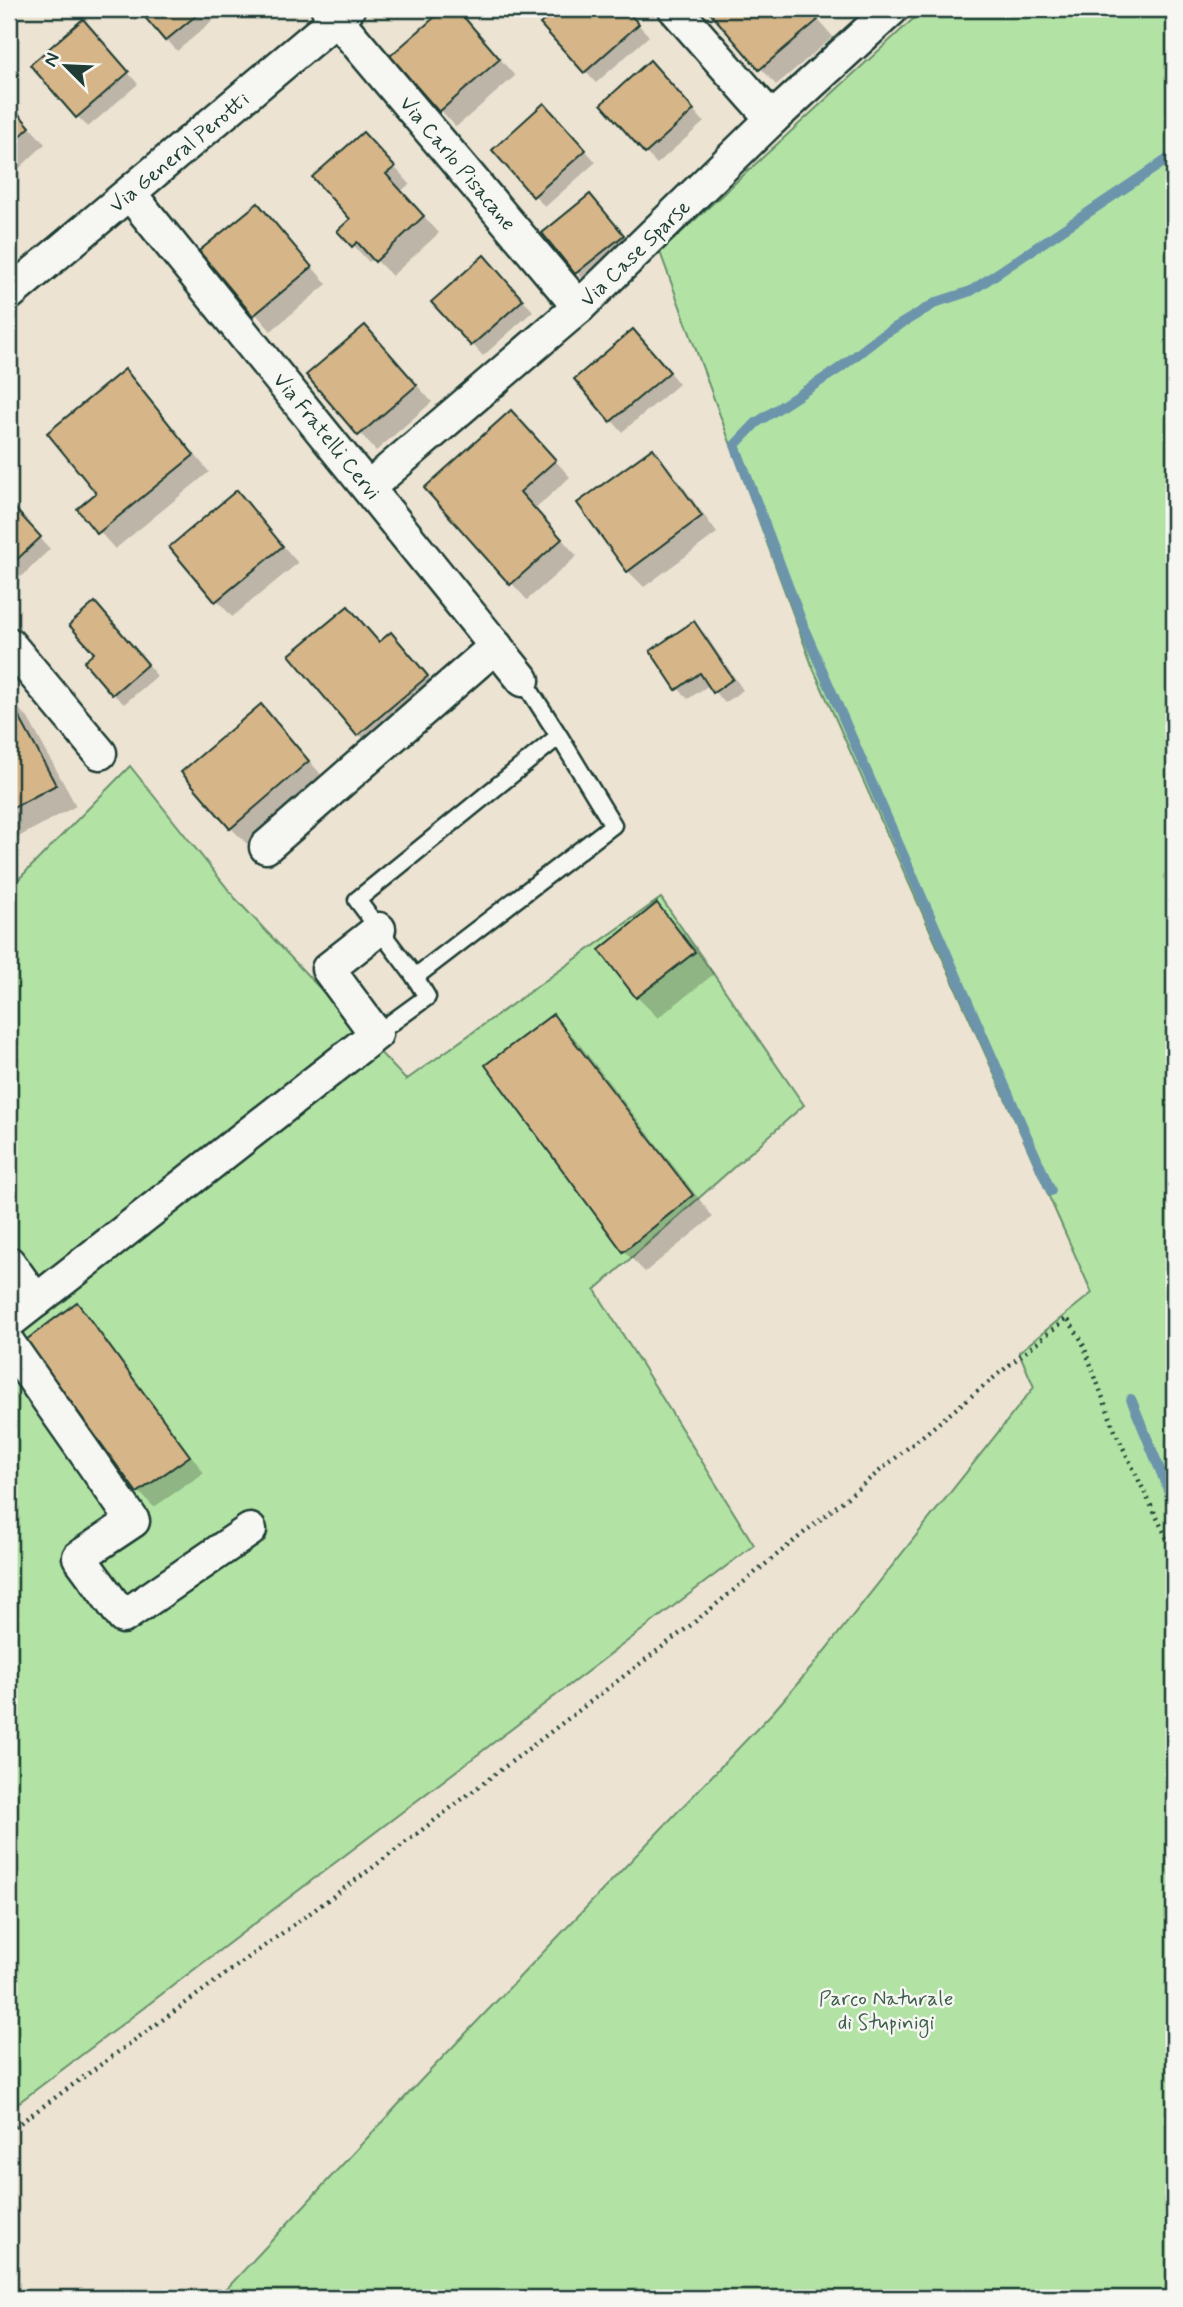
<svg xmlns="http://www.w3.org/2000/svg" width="1183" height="2307" font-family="Mynerve,sans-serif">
<rect width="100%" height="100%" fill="#ece3d2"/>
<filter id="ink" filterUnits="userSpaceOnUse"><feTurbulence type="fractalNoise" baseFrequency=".0143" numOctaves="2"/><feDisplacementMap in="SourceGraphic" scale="14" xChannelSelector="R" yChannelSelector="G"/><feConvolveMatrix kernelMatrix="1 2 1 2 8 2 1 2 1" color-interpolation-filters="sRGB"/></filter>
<g filter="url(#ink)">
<!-- green -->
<g fill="#b2e3a4" stroke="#68906c" stroke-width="2">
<path d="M924 9H1174V2298H218L424 2077 773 1712 811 1668 1034 1387 1019 1352 1092 1293 813 668 660 252Z"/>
<path d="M130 766 235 898 406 1080 661 898 804 1105 595 1290 754 1545 9 2110V889Z"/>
</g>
<!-- shadow -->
<g fill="#0003">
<path d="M140 9H227L177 51Z"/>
<path d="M447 9H456L515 76 456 127 392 56Z"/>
<path d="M559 9H624L649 36 596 83 543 24Z"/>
<path d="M709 9H809L833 37 776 85Z"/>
<path d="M848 9H868L857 18Z"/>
<path d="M93 32 138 84 88 127 77 116Z"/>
<path d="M661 73 704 122 657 164 646 153Z"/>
<path d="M9 104 45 144 9 178Z"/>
<path d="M555 116 596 162 545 207 494 150Z"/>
<path d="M379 150 410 184 401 191 439 233 392 276 374 258 369 262 340 231 352 220Z"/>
<path d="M590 196 633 246 587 284 545 234Z"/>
<path d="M258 205 327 284 271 331 202 252Z"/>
<path d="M494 268 533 311 483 356 434 302Z"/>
<path d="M365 327 432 402 376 451 309 375Z"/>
<path d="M644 342 679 384 622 432 576 379Z"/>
<path d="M125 372 141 388 209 472 115 549 79 509 98 493Z"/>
<path d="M527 429 570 477 535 509 577 556 527 600 427 488Z"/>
<path d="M652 450 668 466 717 533 644 587 628 571Z"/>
<path d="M236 492 298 563 232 617 171 547Z"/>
<path d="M9 503 50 549 21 577 9 565Z"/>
<path d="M348 608 380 643 391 634 443 693 374 751 291 655Z"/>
<path d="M106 616 157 676 124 704 113 694 96 654Z"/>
<path d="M694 624 705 634 743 690 725 703 709 685 688 699 678 688Z"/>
<path d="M9 699 28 718 76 806 9 842Z"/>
<path d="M276 722 324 778 247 844 231 828Z"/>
<path d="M657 906 678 926 714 974 658 1018 637 997Z"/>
<path d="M553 1016 574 1037 713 1217 645 1272 624 1251Z"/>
<path d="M76 1304 92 1320 204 1473 154 1507 138 1491Z"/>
</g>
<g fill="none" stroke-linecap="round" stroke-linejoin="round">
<!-- stream -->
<g stroke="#6c95ac" stroke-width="10">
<path d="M1051 1191 806 633 735 445 756 423 840 368 881 336 937 302 971 291 1174 155"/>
<path d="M1131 1399 1174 1504"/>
</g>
</g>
<!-- building -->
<g fill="#d6b689" stroke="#1f3d34" stroke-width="2">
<path d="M138 9H204L165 41Z"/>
<path d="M444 9H457L500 59 439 112 390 56Z"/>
<path d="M557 9H625L639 24 584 73 540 24Z"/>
<path d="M707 9H808L818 20 759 70Z"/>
<path d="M83 19 129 72 76 118 30 65Z"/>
<path d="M650 60 694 110 645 154 601 104Z"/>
<path d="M9 103 30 127 9 147Z"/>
<path d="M544 103 586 150 533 197 492 150Z"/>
<path d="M363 132 395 167 386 174 424 216 375 262 357 242 352 247 337 231 350 219 312 177Z"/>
<path d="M590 194 624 235 575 274 542 233Z"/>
<path d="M258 203 312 267 253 316 199 251Z"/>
<path d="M484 255 523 300 471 346 431 302Z"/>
<path d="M365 325 417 385 358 436 306 375Z"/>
<path d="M633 329 670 372 610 422 574 379Z"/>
<path d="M125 369 194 455 97 534 77 509 96 493 47 433Z"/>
<path d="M511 410 556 460 520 492 562 539 510 585 424 488Z"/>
<path d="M653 448 702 516 627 572 577 503Z"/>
<path d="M237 490 283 546 215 602 169 547Z"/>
<path d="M9 502 41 537 9 567Z"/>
<path d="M95 602 148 664 112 695 84 662 94 653 69 625Z"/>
<path d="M348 606 379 642 391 632 428 676 357 736 289 655Z"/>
<path d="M694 621 733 679 713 693 700 673 676 690 650 651Z"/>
<path d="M9 698 56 785 9 810Z"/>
<path d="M261 704 309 761 230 829 181 772Z"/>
<path d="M657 903 695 952 636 998 599 950Z"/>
<path d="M553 1014 693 1195 623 1252 485 1065Z"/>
<path d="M77 1302 190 1456 137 1493 26 1340Z"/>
</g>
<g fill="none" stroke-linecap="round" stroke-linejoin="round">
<!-- lane casing -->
<g stroke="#1f3d34" stroke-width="21">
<g id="lane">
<path d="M523 680 559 736 357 900 415 977 613 825 559 736"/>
<path d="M376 1034 427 997 415 977"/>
</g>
</g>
<!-- street casing -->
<g stroke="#1f3d34" stroke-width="37">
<g id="street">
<path d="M328 9 579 307"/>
<path d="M675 9 772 119"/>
<path d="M130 194 523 680"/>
<path d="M9 294 348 9"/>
<path d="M369 487 579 307 772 119 892 9"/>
<path d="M9 644 100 753"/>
<path d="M266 847 496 646"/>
<path d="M9 1263 36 1301"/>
<path d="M9 1322 376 1034 328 969 379 929"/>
<path d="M9 1344 133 1521 79 1557 123 1617 250 1530"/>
</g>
</g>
<!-- path -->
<path stroke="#1f3d34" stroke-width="4.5" stroke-dasharray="2 5" stroke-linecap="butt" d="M9 2131 368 1871 691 1625 1067 1318 1082 1341 1115 1431 1174 1553"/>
<!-- lane -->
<use href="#lane" stroke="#f6f6f2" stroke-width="16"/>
<!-- street -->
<use href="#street" stroke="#f6f6f2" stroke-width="32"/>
</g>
</g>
<g text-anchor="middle" stroke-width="5" stroke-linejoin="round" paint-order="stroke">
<!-- street labels -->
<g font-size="21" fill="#1f3d34" stroke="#f6f6f2">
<text transform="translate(179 152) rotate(-40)" y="7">Via General Perotti</text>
<text transform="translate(458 163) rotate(50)" y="7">Via Carlo Pisacane</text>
<text transform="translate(635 253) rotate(-44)" y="7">Via Case Sparse</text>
<text transform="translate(327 436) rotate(51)" y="7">Via Fratelli Cervi</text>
</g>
<!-- park labels -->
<g font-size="21" fill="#3c5e4a" stroke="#f6f6f2">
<text x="886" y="2005">Parco Naturale<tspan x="886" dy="24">di Stupinigi</tspan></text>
</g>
</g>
<!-- margin -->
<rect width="1183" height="2307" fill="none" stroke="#f6f6f2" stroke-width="35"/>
<rect x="18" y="18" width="1148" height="2272" fill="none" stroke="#1f3d34" stroke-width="2.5" filter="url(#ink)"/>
<!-- north arrow -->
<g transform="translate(66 66) rotate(294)" stroke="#f6f6f2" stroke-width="5" paint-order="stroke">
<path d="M0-5L12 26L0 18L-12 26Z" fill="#1f3d34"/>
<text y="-10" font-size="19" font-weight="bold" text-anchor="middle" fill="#1f3d34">N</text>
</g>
</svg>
